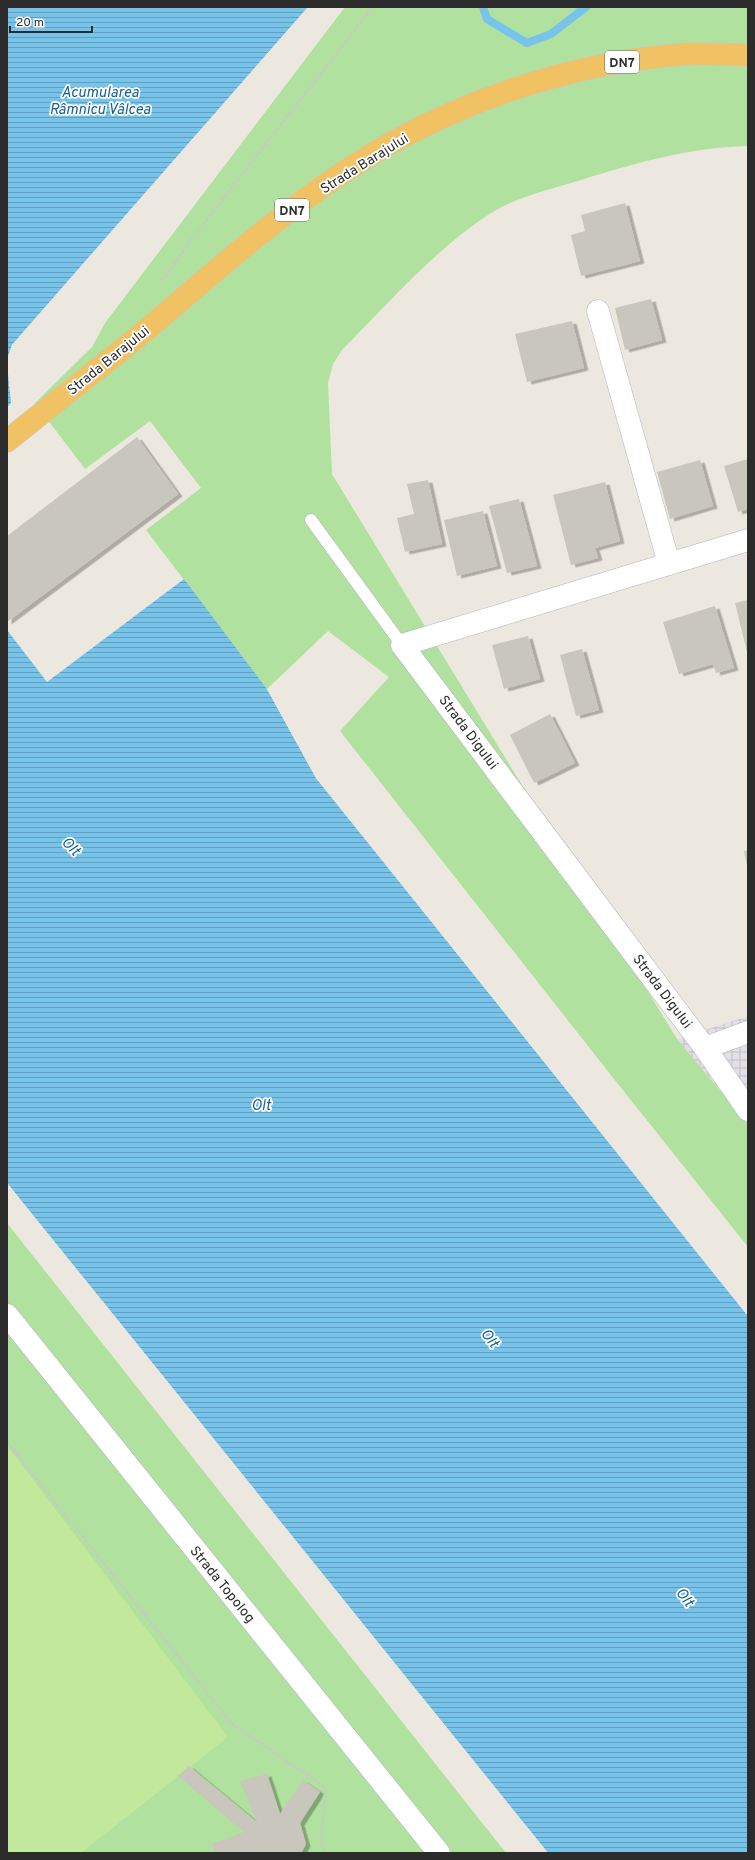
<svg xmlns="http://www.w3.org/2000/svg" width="755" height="1860" font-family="Overpass,sans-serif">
<defs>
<pattern id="industrial-grid" width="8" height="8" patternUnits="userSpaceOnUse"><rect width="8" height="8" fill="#e2dfe6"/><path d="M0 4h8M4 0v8" fill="none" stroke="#c2c0c5"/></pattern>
<pattern id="water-rules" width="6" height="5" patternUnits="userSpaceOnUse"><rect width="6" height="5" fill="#77c3ea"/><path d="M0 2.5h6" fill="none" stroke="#629fbe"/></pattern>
<filter id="shadow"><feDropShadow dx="4.5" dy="2.5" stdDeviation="0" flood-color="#0004"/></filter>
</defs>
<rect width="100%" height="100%" fill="#ede8df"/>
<!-- industrial -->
<path fill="url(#industrial-grid)" d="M748 1016V1124L677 1039Z"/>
<!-- grass -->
<g fill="#b0e19e">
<path d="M345 7H748V146C687 147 629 165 571 183 544 191 515 198 491 213 435 249 389 303 342 350L333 364 328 383 332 474 677 1039 748 1124V1247L614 1079 340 731 389 677 328 631 267 689 146 530 201 488 150 421 85 469 35 403 92 347 105 323Z"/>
<path d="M7 1223 506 1853H7Z"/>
</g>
<!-- pitch -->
<path fill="#c1e89b" d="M7 1445 228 1737 81 1853H7Z"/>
<!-- water -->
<g fill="url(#water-rules)">
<path d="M7 7H308L12 345 7 359Z"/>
<path d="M7 364 11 403 7 407Z"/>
<path d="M184 579 267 689 316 778 748 1316V1853H548L7 1183V630L47 682Z"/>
</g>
<!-- pier -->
<g fill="#ede8df">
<path d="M308 7H310L309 8 14 346 7 361 12 345Z"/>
<path d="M269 688 318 777 748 1313V1316L316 778 267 689Z"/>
<path d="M7 1183 548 1853H546L7 1187Z"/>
</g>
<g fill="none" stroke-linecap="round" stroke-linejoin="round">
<!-- stream -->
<path stroke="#77c3ea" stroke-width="8" d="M483 7 487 19 527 43 551 34 586 7"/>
</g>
<!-- building -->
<g fill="#c9c6bd" filter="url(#shadow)">
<path d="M625 203 640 261 581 276 571 235 585 231 581 215Z"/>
<path d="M651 299 662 340 625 350 615 308Z"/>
<path d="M572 321 584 368 527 382 515 334Z"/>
<path d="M137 437 178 494 7 622V536Z"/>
<path d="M748 459V509L738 512 724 466Z"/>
<path d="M700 460 713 506 670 519 657 472Z"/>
<path d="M428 480 442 544 405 552 397 518 414 514 407 484Z"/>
<path d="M605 482 620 541 595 548 598 558 571 565 553 495Z"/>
<path d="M519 499 537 566 507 573 489 506Z"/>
<path d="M483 511 497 566 457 576 444 520Z"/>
<path d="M748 600V652H747L735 603Z"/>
<path d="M715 606 734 668 716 673 713 664 679 674 663 622Z"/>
<path d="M528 636 540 679 504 689 492 645Z"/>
<path d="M582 649 599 710 576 716 560 655Z"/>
<path d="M550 714 575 763 534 783 510 735Z"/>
<path d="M748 850V866H747L744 851Z"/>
<path d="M189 1766 257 1822 240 1781 267 1774 280 1814 303 1780 320 1792 300 1823 306 1844 301 1853H214L212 1844 244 1832 178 1776Z"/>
</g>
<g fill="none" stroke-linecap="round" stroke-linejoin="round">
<!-- service casing -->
<g stroke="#b2b4bf" stroke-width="13">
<path id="service" d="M311 520 402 645"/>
</g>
<!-- minor casing -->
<g stroke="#b2b4bf" stroke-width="23">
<g id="minor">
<path d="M598 311 669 564"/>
<path d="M748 540 402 645 705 1048 748 1110"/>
<path d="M705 1048 748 1032"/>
<path d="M7 1315 439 1853"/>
</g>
</g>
<!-- trunk casing -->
<g stroke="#c8c8c8" stroke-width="23">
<path id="trunk" d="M7 441C55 402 104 365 152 325 214 272 276 217 344 172 444 105 568 62 688 54 708 53 728 55 748 55"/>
</g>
<!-- path -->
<g stroke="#c8c8c8" stroke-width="2.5" stroke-dasharray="3 2" stroke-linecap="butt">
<path d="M162 281 193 237 373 7"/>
<path d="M7 1442 233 1725 308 1775 324 1787V1814L320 1834 325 1853"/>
</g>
<!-- service -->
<use href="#service" stroke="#fff" stroke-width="12"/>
<!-- minor -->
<use href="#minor" stroke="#fff" stroke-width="22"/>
<!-- trunk -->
<use href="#trunk" stroke="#f1c263" stroke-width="22"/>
</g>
<g text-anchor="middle" stroke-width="3.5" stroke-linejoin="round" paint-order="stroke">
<!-- shield labels -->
<g fill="#fff" stroke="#6b6b6b" stroke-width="1">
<rect x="605" y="51" width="34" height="22" rx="3"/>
<rect x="275" y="199" width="34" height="22" rx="3"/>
</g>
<g font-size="13" font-weight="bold" fill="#2c2c2c">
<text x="622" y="67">DN7</text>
<text x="292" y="215">DN7</text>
</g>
<!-- street labels -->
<g font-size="14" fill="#2c2c2c" stroke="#fff">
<text transform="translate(364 163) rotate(-32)" y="5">Strada Barajului</text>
<text transform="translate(108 360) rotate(-39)" y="5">Strada Barajului</text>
<text transform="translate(469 732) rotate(53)" y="5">Strada Digului</text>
<text transform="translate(663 991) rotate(53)" y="5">Strada Digului</text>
<text transform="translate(223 1584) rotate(51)" y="5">Strada Topolog</text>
</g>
<!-- water labels -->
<g font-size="15" font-style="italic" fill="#136199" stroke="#fff">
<text x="100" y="97">Acumularea<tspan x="100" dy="17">Râmnicu Vâlcea</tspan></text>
<text transform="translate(71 846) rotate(46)" y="5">Olt</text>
<text x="261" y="1110">Olt</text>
<text transform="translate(490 1338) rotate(53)" y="5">Olt</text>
<text transform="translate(685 1597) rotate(53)" y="5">Olt</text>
</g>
</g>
<!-- border -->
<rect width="755" height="1860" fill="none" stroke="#2c2c2c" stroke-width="16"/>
<!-- scale -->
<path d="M10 26v6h82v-6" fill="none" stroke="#2c2c2c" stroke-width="2"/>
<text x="16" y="26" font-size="12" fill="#2c2c2c" stroke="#ffffff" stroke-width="3" paint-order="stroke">20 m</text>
</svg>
